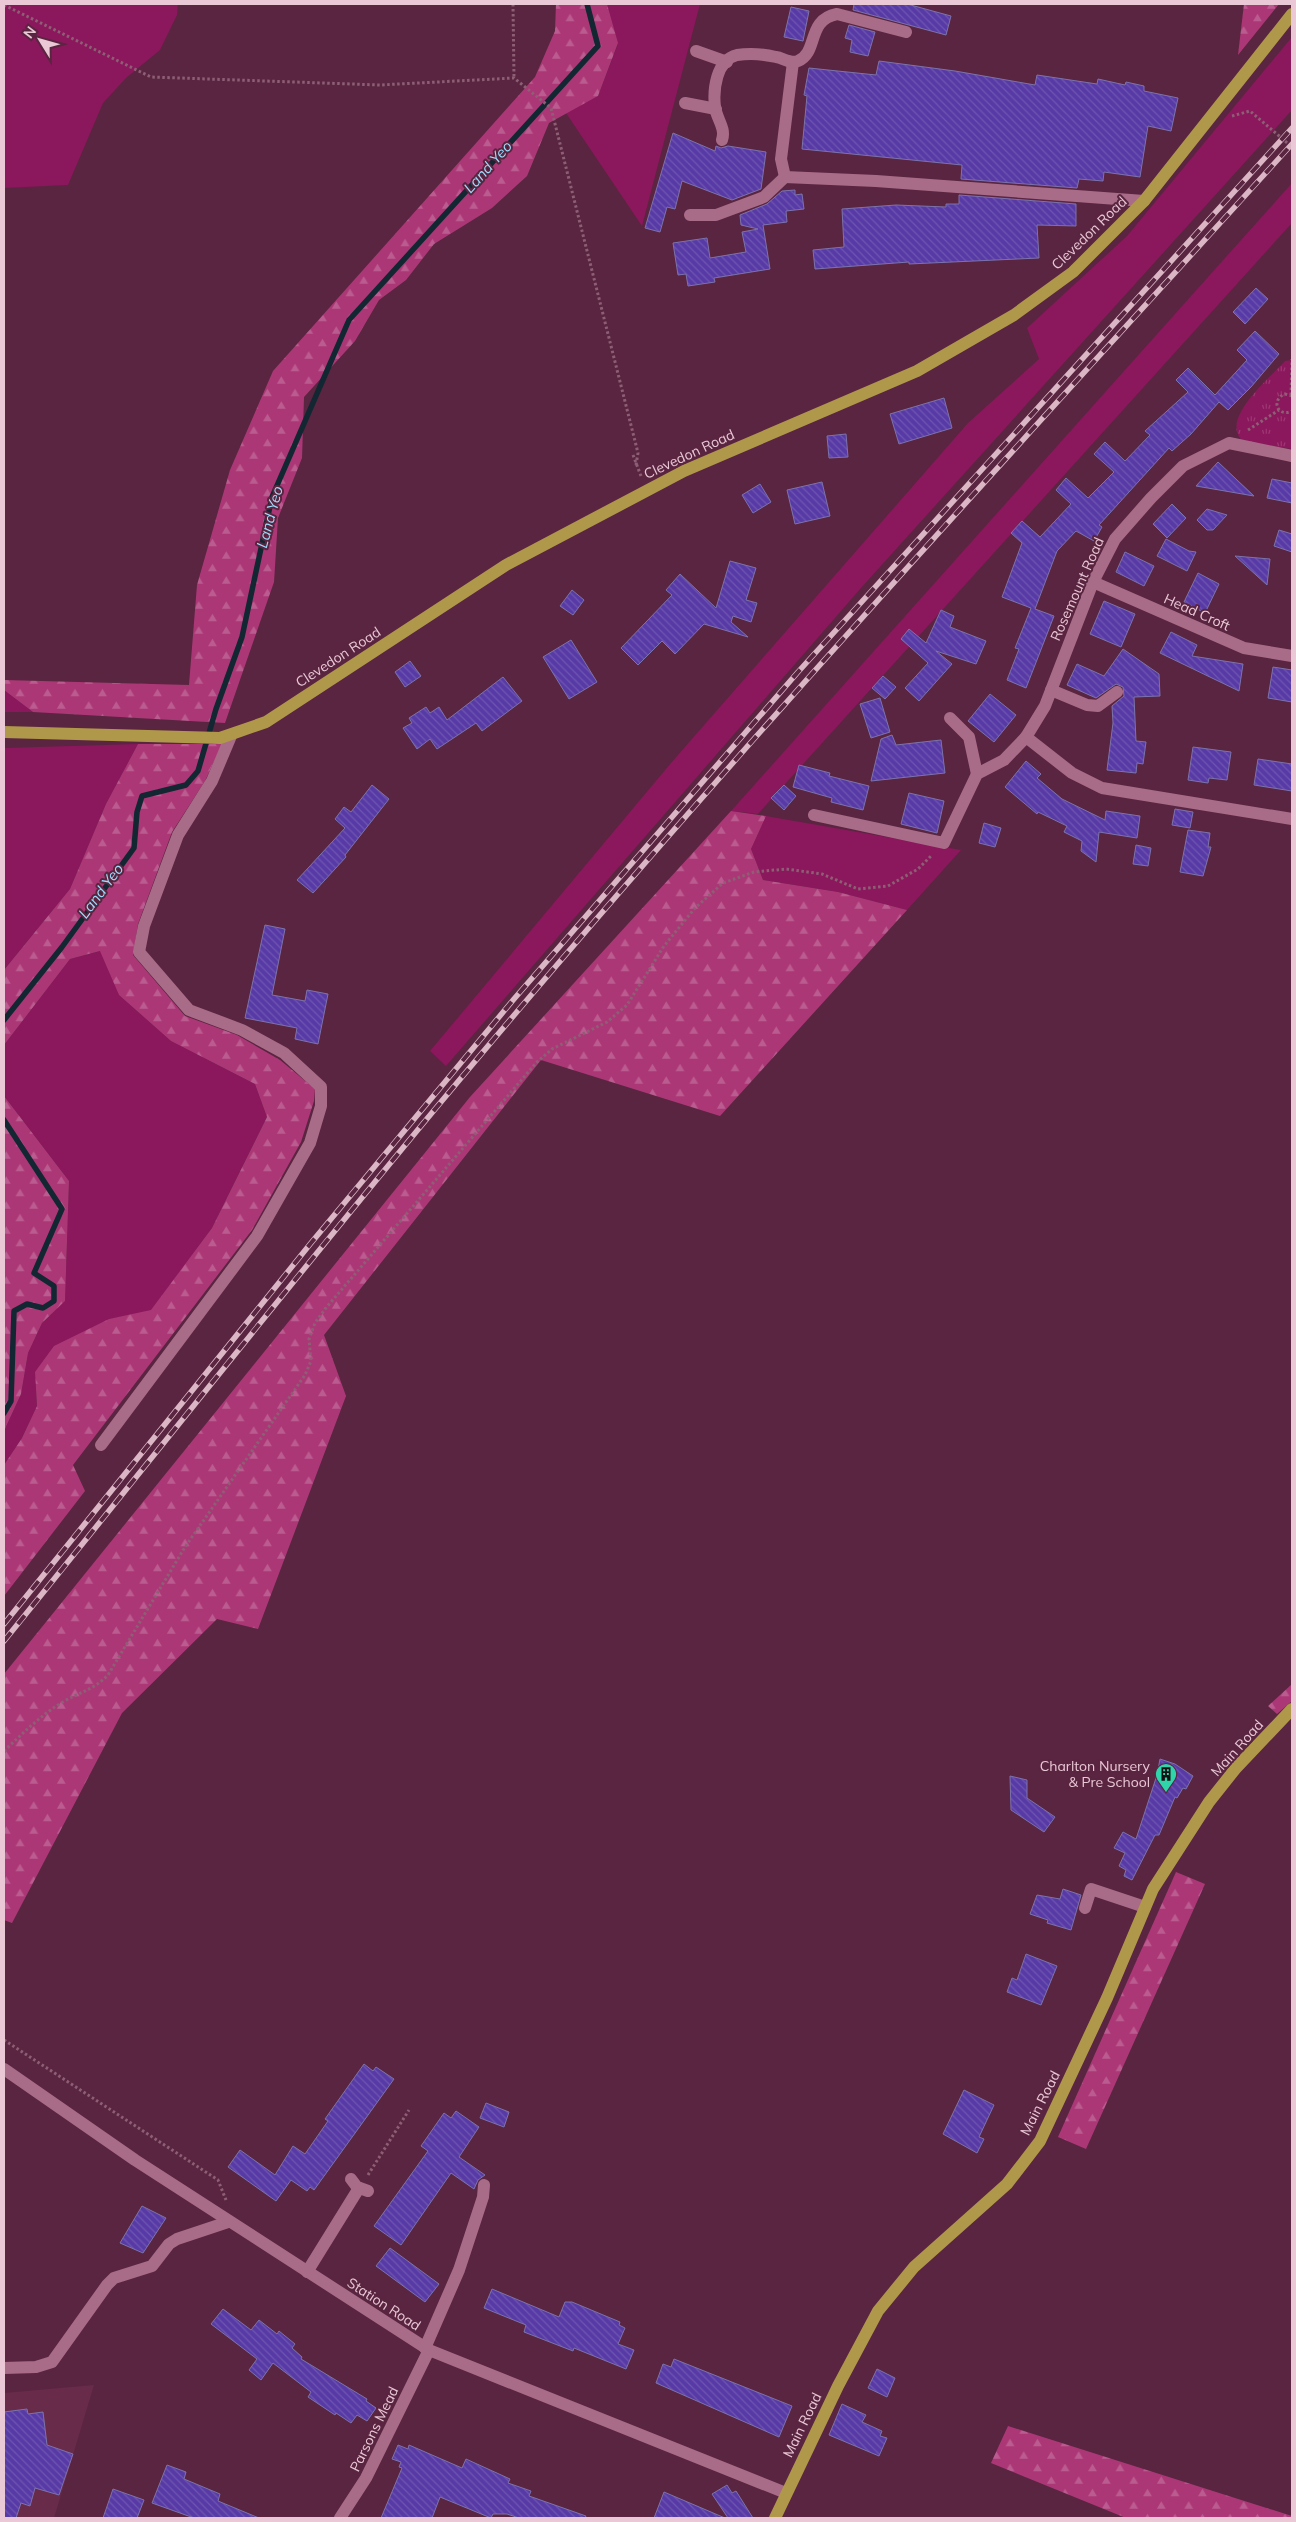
<svg xmlns="http://www.w3.org/2000/svg" width="1296" height="2522" font-family="Mulish,sans-serif">
<defs>
<pattern id="forest-firs" width="22" height="20" patternUnits="userSpaceOnUse" patternTransform="scale(1.25)"><rect width="22" height="20" fill="#ac3777"/><path d="M5 1l3.5 6h-7zM16 11l3.5 6h-7z" fill="#bb5c90"/></pattern>
<pattern id="park-tufts" width="24" height="20" patternUnits="userSpaceOnUse" patternTransform="scale(1.25)"><rect width="24" height="20" fill="#8b175c"/><path d="M3 7l-1-3M5 7V3M7 7l1-3M15 17l-1-3M17 17v-4M19 17l1-3" fill="none" stroke="#9c3773"/></pattern>
<pattern id="building-back-hatch" width="6" height="6" patternUnits="userSpaceOnUse" patternTransform="scale(1.25)"><rect width="6" height="6" fill="#573aa5"/><path d="M-1 5l2 2M0 0l6 6M5-1l2 2" fill="none" stroke="#6f55b1"/></pattern>
</defs>
<rect width="100%" height="100%" fill="#5a2540"/>
<!-- built -->
<path fill="#682b4a" d="M94 2385 54 2518H4V2393Z"/>
<!-- grass -->
<g fill="#8b175c">
<path d="M4 4H178L177 15 160 50 126 78 103 103 68 185 4 188Z"/>
<path d="M607 4H700L642 226 566 113 598 96 618 44Z"/>
<path d="M1292 37V110L861 588 446 1066 430 1051 671 763 968 423 1039 359 1027 328 1127 236Z"/>
<path d="M1292 183V223L758 814 731 811Z"/>
<path d="M4 690 33 712H4Z"/>
<path d="M138 744 106 804 70 889 4 970V748Z"/>
<path d="M766 816 961 850 907 910 838 892 763 880 751 849Z"/>
<path d="M101 951 119 995 171 1041 255 1084 267 1117 212 1228 151 1311 109 1319 35 1372 37 1406 22 1438 4 1465V1431L21 1394 28 1353 42 1323 65 1301 69 1181 4 1096V1045L70 959Z"/>
</g>
<!-- forest -->
<g fill="url(#forest-firs)">
<path d="M556 4H607L618 43 598 96 549 123 527 176 492 208 434 244 406 280 379 300 355 341 304 397 302 458 278 518 274 582 225 723 33 712 4 690V680L189 685 197 585 230 470 273 371 535 77 555 31Z"/>
<path d="M1244 4H1279L1238 55Z"/>
<path d="M138 744H222L205 781 172 832 138 924 133 955 185 1016 237 1035 280 1060 315 1089 314 1101 301 1142 252 1230 73 1465 85 1491 4 1596V1465L22 1438 37 1406 35 1372 54 1346 109 1319 151 1310 212 1228 267 1117 255 1084 171 1041 119 995 100 951 70 959 4 1045V970L70 889 106 804Z"/>
<path d="M731 811 766 816 751 849 763 880 838 892 907 910 720 1116 541 1060 324 1335 346 1396 258 1629 217 1619 122 1713 12 1923 4 1920V1674L470 1097Z"/>
<path d="M4 1096 69 1181 65 1301 42 1323 28 1353 21 1394 4 1431Z"/>
<path d="M1292 1684V1701L1277 1714 1268 1706Z"/>
<path d="M1176 1872 1205 1884 1086 2149 1058 2137Z"/>
<path d="M1008 2426 1292 2516V2518H1126L991 2463Z"/>
</g>
<!-- park -->
<path fill="url(#park-tufts)" d="M1292 360V449L1244 442C1217 421 1270 378 1285 361Z"/>
<g fill="none" stroke-linecap="round" stroke-linejoin="round">
<!-- stream -->
<g stroke="#122731" stroke-width="5.5">
<path d="M4 1020 62 947 134 848 137 812 142 796 186 785 198 771 216 709 242 637 272 497 349 320 598 46 587 4"/>
<path d="M4 1120 62 1209 34 1273 54 1286V1301L43 1308 27 1304 14 1311 11 1401 4 1413"/>
</g>
</g>
<!-- building -->
<g fill="url(#building-back-hatch)" stroke="#7c73ab">
<path d="M854 4H907L951 16 946 35 853 10Z"/>
<path d="M791 7 809 11 803 41 784 37Z"/>
<path d="M849 25 875 32 868 56 850 52 852 40 845 38Z"/>
<path d="M879 61 955 71 1035 85 1037 75 1097 84 1098 79 1125 85 1126 82 1144 86V91L1178 98 1171 131 1148 126 1140 177 1104 172 1103 181 1079 179 1077 188 961 179 962 165 802 149 807 96 804 95 809 68 876 75Z"/>
<path d="M673 133 715 151 716 146 721 148 728 146 766 152 761 189 732 200 682 181 675 209 667 207 660 232 645 228Z"/>
<path d="M795 190V195L802 194 804 209 786 211 787 222 763 225 770 269 714 278 715 282 688 286 686 274 678 275 673 243 707 238 710 258 746 252 742 232 758 229 741 225 740 215 767 204 782 191Z"/>
<path d="M959 195 1076 204V226L1037 225 1039 258 909 264V262L815 269 813 250 844 247 842 209 896 205 946 207V204H959Z"/>
<path d="M1256 288 1268 299 1245 324 1233 312Z"/>
<path d="M1255 331 1279 354 1251 387 1228 410 1219 402 1191 434 1172 451 1169 448 1099 525 1102 527 1094 541 1076 531 1057 551 1035 609 1054 616 1035 665 1026 688 1007 680 1019 649 1015 648 1031 608 1002 597 1022 543 1011 533 1022 521 1040 537 1071 504 1056 490 1066 478 1088 498 1114 472 1094 454 1105 442 1125 461 1150 435 1145 431 1188 392 1176 380 1188 368 1215 395 1247 360 1237 350Z"/>
<path d="M944 398 952 428 899 444 890 414Z"/>
<path d="M846 434 848 457 829 458 827 436Z"/>
<path d="M1218 462 1254 496 1196 486Z"/>
<path d="M1272 479 1292 483V503L1267 498Z"/>
<path d="M822 482 830 516 795 524 787 490Z"/>
<path d="M760 484 771 502 753 513 742 495Z"/>
<path d="M1172 504 1186 518 1167 538 1153 524Z"/>
<path d="M1207 509 1227 515 1213 530H1207L1197 520Z"/>
<path d="M1279 530 1292 534V552L1274 546Z"/>
<path d="M1166 539 1189 551 1196 552 1187 571 1157 556Z"/>
<path d="M1125 552 1154 566 1144 586 1116 572Z"/>
<path d="M1235 556 1270 559 1267 585Z"/>
<path d="M730 561 756 568 746 600 757 603 751 622 733 616 731 622 748 637 704 624 675 654 662 641 638 665 621 648 672 595 666 590 680 574 716 608Z"/>
<path d="M1198 573 1219 584 1205 613 1184 602Z"/>
<path d="M572 590 584 600 573 615 560 606Z"/>
<path d="M1104 601 1135 614 1121 647 1090 634Z"/>
<path d="M941 610 954 616 950 627 986 641 976 664 936 651 952 664 919 701 905 688 928 663 901 639 909 629 926 643Z"/>
<path d="M1171 632 1197 645 1192 656 1243 664 1239 691 1160 653Z"/>
<path d="M571 640 597 682 569 699 543 657Z"/>
<path d="M1123 649 1159 674 1160 696 1134 697 1136 741 1146 742 1143 764 1137 763 1136 773 1107 770 1113 723 1112 706 1124 696 1123 687 1116 684 1096 698 1067 685 1077 664 1104 676Z"/>
<path d="M410 661 421 676 405 687 395 672Z"/>
<path d="M1273 667 1292 670V702L1268 698Z"/>
<path d="M883 676 896 687 885 699 872 688Z"/>
<path d="M503 677 522 701 482 731 476 723 437 749 430 739 417 749 403 728 412 723 409 718 426 707 430 713 439 707 447 720Z"/>
<path d="M990 694 1016 715 994 742 968 721Z"/>
<path d="M880 698 890 732 871 738 860 704Z"/>
<path d="M892 735 896 745 941 740 945 773 871 781 881 739Z"/>
<path d="M1193 747 1231 752 1227 780 1209 778 1208 783 1188 780Z"/>
<path d="M1258 759 1292 764V791L1254 785Z"/>
<path d="M1026 761 1041 774 1037 778 1062 799 1105 820 1106 811 1140 816 1137 838 1099 832 1096 862 1081 851 1082 841 1064 832 1067 826 1038 812 1037 814 1005 787Z"/>
<path d="M799 765 830 773 829 776 869 786 863 810 831 802 832 798 793 787Z"/>
<path d="M372 785 389 799 345 855 346 857 313 893 297 880 345 828 335 819 344 807 351 812Z"/>
<path d="M784 785 796 796 784 810 771 798Z"/>
<path d="M909 793 944 801 937 833 901 824Z"/>
<path d="M1175 809 1193 812 1190 828 1172 825Z"/>
<path d="M984 823 1001 828 995 847 979 843Z"/>
<path d="M1188 830 1210 833 1208 847H1211L1203 876 1180 872Z"/>
<path d="M1136 845 1151 848 1148 866 1133 864Z"/>
<path d="M265 925 285 929 272 995 305 1001 307 990 328 994 318 1044 295 1039 297 1028 245 1018Z"/>
<path d="M1160 1759 1175 1764 1193 1776 1186 1789 1183 1788 1177 1798 1175 1797 1159 1835H1155L1132 1880 1124 1876 1126 1870 1119 1866 1125 1853 1114 1848 1123 1832 1136 1839 1157 1775Z"/>
<path d="M1010 1776 1027 1780V1798L1055 1817 1044 1832 1011 1810Z"/>
<path d="M1063 1889 1081 1895 1071 1930 1047 1923 1048 1920 1030 1914 1037 1895 1060 1899Z"/>
<path d="M1026 1954 1057 1966 1041 2005 1007 1992 1012 1978 1017 1980Z"/>
<path d="M364 2064 373 2071 376 2067 394 2079 314 2190 310 2187 307 2191 291 2180 276 2201 228 2167 240 2150 275 2175 293 2146 305 2154 328 2121 325 2119Z"/>
<path d="M964 2090 994 2105 979 2137 984 2139 977 2153 943 2134Z"/>
<path d="M486 2103 509 2112 504 2127 480 2118Z"/>
<path d="M456 2111 479 2127 459 2157 485 2175 478 2180 474 2189 451 2173 401 2245 374 2226 428 2151 421 2146 444 2113 451 2118Z"/>
<path d="M142 2206 166 2218 143 2253 120 2243Z"/>
<path d="M390 2248 439 2284 425 2302 376 2266Z"/>
<path d="M492 2289 559 2317 565 2302H572L620 2322 619 2325 625 2328 618 2344 634 2350 626 2369 574 2348 573 2351 524 2332 526 2325 484 2308Z"/>
<path d="M223 2309 251 2330 259 2320 277 2334 279 2331 295 2344 292 2348 302 2357 301 2359 367 2399 366 2401 376 2408 367 2421 357 2415 351 2423 336 2413 335 2415 308 2397 311 2392 273 2363 261 2380 249 2370 257 2359 211 2324Z"/>
<path d="M674 2359 792 2406 779 2437 656 2383 663 2364 671 2367Z"/>
<path d="M877 2369 895 2378 887 2397 868 2388Z"/>
<path d="M842 2404 866 2415 862 2422 882 2431 880 2436 887 2438 879 2456 829 2435Z"/>
<path d="M27 2409 28 2414 43 2412 47 2445 73 2454 59 2495 35 2488 30 2506 21 2503 16 2518H4V2412Z"/>
<path d="M398 2445 408 2449 409 2445 462 2468 466 2459 510 2479 508 2483 531 2491 529 2496 586 2516 585 2518H519L507 2514H493L491 2518 440 2497 432 2518H381L402 2468 399 2467 401 2462 392 2459Z"/>
<path d="M167 2465 186 2472 184 2479 220 2494 218 2501 259 2518H194L152 2503Z"/>
<path d="M727 2485 732 2493 736 2491 753 2518H728L712 2494Z"/>
<path d="M113 2489 144 2500 137 2518H103Z"/>
<path d="M664 2492 725 2518H654Z"/>
</g>
<g fill="none" stroke-linecap="round" stroke-linejoin="round">
<!-- path -->
<g stroke="#8d5f75" stroke-width="3" stroke-dasharray="2.5 2.5" stroke-linecap="butt">
<path d="M513 4 514 78"/>
<path d="M4 5 151 77 380 85 514 78 551 108 638 453 636 465"/>
<path d="M1232 116 1250 111 1292 147"/>
<path d="M1291 395 1292 359"/>
<path d="M1292 396 1285 394C1270 400 1278 418 1292 411"/>
<path d="M1248 430 1279 410"/>
<path d="M633 455 641 476"/>
<path d="M4 1751C22 1734 40 1716 61 1703 79 1692 92 1691 108 1675L185 1547 305 1375 311 1361 309 1339 315 1323 325 1309 536 1063 552 1049 607 1022 627 1005 664 946 695 908 723 883 754 872 786 869 822 874 858 889 888 886 918 869 932 855"/>
<path d="M4 2040 218 2180 226 2200"/>
<path d="M368 2175 409 2110"/>
</g>
<!-- minor -->
<g stroke="#a96c88" stroke-width="12">
<path d="M696 51 727 62"/>
<path d="M793 62 781 159 785 177 876 181 1144 201"/>
<path d="M685 103 716 109"/>
<path d="M722 140C726 128 717 120 715 107 713 90 716 60 737 55 750 53 763 54 776 57 783 58 791 64 798 61 819 52 806 20 837 14L906 32"/>
<path d="M690 215H716L764 197 785 177"/>
<path d="M1093 582 1244 648 1292 656"/>
<path d="M1051 690 1087 705 1098 706 1117 692"/>
<path d="M950 718 969 737 977 774"/>
<path d="M1026 737 1045 706 1093 582 1115 539 1151 498 1183 466 1229 443 1292 456"/>
<path d="M814 815 944 843 977 774 1004 760 1026 737 1072 773 1102 788 1292 819"/>
<path d="M101 1445 257 1236 310 1143 321 1106V1087L284 1053 242 1030 189 1010 139 952 144 926 178 835 212 781 231 736"/>
<path d="M1085 1908 1091 1889 1145 1907"/>
<path d="M4 2069 135 2160 429 2350 786 2493"/>
<path d="M351 2179 357 2187 368 2191"/>
<path d="M307 2272 359 2188"/>
<path d="M425 2348 459 2270 483 2197 484 2185"/>
<path d="M4 2368 36 2367 52 2362 107 2285 114 2278 152 2266 169 2244 177 2239 228 2222"/>
<path d="M340 2518 366 2478 429 2350"/>
</g>
<!-- major -->
<g stroke="#b0984b" stroke-width="12">
<path d="M4 732 220 738 266 722 506 565 684 471 917 371 1014 315 1073 272 1144 201 1292 14"/>
<path d="M775 2518 838 2386 878 2311 914 2267 1007 2184 1040 2141 1107 1998 1153 1889 1209 1802 1236 1768 1292 1709"/>
</g>
<!-- rail casing -->
<g stroke="#dbb7c6" stroke-width="5.5">
<g id="rail">
<path d="M4 1624 311 1243 514 999 798 672 1292 128"/>
<path d="M4 1641C141 1472 277 1300 416 1132 697 793 996 470 1292 144"/>
</g>
</g>
<!-- rail -->
<use href="#rail" stroke="#5a2540" stroke-width="4" stroke-dasharray="11" stroke-linecap="butt"/>
</g>
<!-- icons -->
<defs>
<g id="building-pin" transform="scale(1.125)"><path d="M0 17L-7.5 6A9.5 9.5 0 1 1 7.5 6Z" fill="#2fd4aa" stroke="#5a2540"/><path d="M-4-6H4V6H1V3H-1V6H-4ZM-2.5-4.3h1.7v1.8h-1.7ZM.8-4.3h1.7v1.8H.8ZM-2.5-1h1.7V.8h-1.7ZM.8-1h1.7V.8H.8Z" fill="#111"/></g>
</defs>
<g fill-rule="evenodd">
<use href="#building-pin" x="1166" y="1774"/>
</g>
<g text-anchor="middle" stroke-width="4" stroke-linejoin="round" paint-order="stroke">
<!-- street labels -->
<g font-size="14" fill="#eac8d6" stroke="#5a2540">
<text transform="translate(1089 233) rotate(-44)" y="5">Clevedon Road</text>
<text transform="translate(689 454) rotate(-25)" y="5">Clevedon Road</text>
<text transform="translate(1077 589) rotate(-66)" y="5">Rosemount Road</text>
<text transform="translate(1197 612) rotate(24)" y="5">Head Croft</text>
<text transform="translate(338 657) rotate(-33)" y="5">Clevedon Road</text>
<text transform="translate(1237 1748) rotate(-48)" y="5">Main Road</text>
<text transform="translate(1040 2103) rotate(-63)" y="5">Main Road</text>
<text transform="translate(384 2304) rotate(33)" y="5">Station Road</text>
<text transform="translate(802 2425) rotate(-64)" y="5">Main Road</text>
<text transform="translate(374 2429) rotate(-64)" y="5">Parsons Mead</text>
</g>
<!-- poi labels -->
<g font-size="14" fill="#eac8d6" stroke="#5a2540" text-anchor="end">
<text x="1150" y="1771">Charlton Nursery<tspan x="1150" dy="16">&amp; Pre School</tspan></text>
</g>
<!-- water labels -->
<g font-size="15" font-style="italic" fill="#9eddfd" stroke="#5a2540">
<text transform="translate(488 167) rotate(-48)" y="5">Land Yeo</text>
<text transform="translate(270 517) rotate(-75)" y="5">Land Yeo</text>
<text transform="translate(101 891) rotate(-53)" y="5">Land Yeo</text>
</g>
</g>
<!-- border -->
<rect width="1296" height="2522" fill="none" stroke="#eac8d6" stroke-width="10"/>
<!-- north arrow -->
<g transform="translate(40 40) rotate(307)" stroke="#5a2540" stroke-width="4" paint-order="stroke">
<path d="M0-4L9 19L0 12L-9 19Z" fill="#eac8d6"/>
<text y="-8" font-size="14" font-weight="bold" text-anchor="middle" fill="#eac8d6">N</text>
</g>
</svg>
